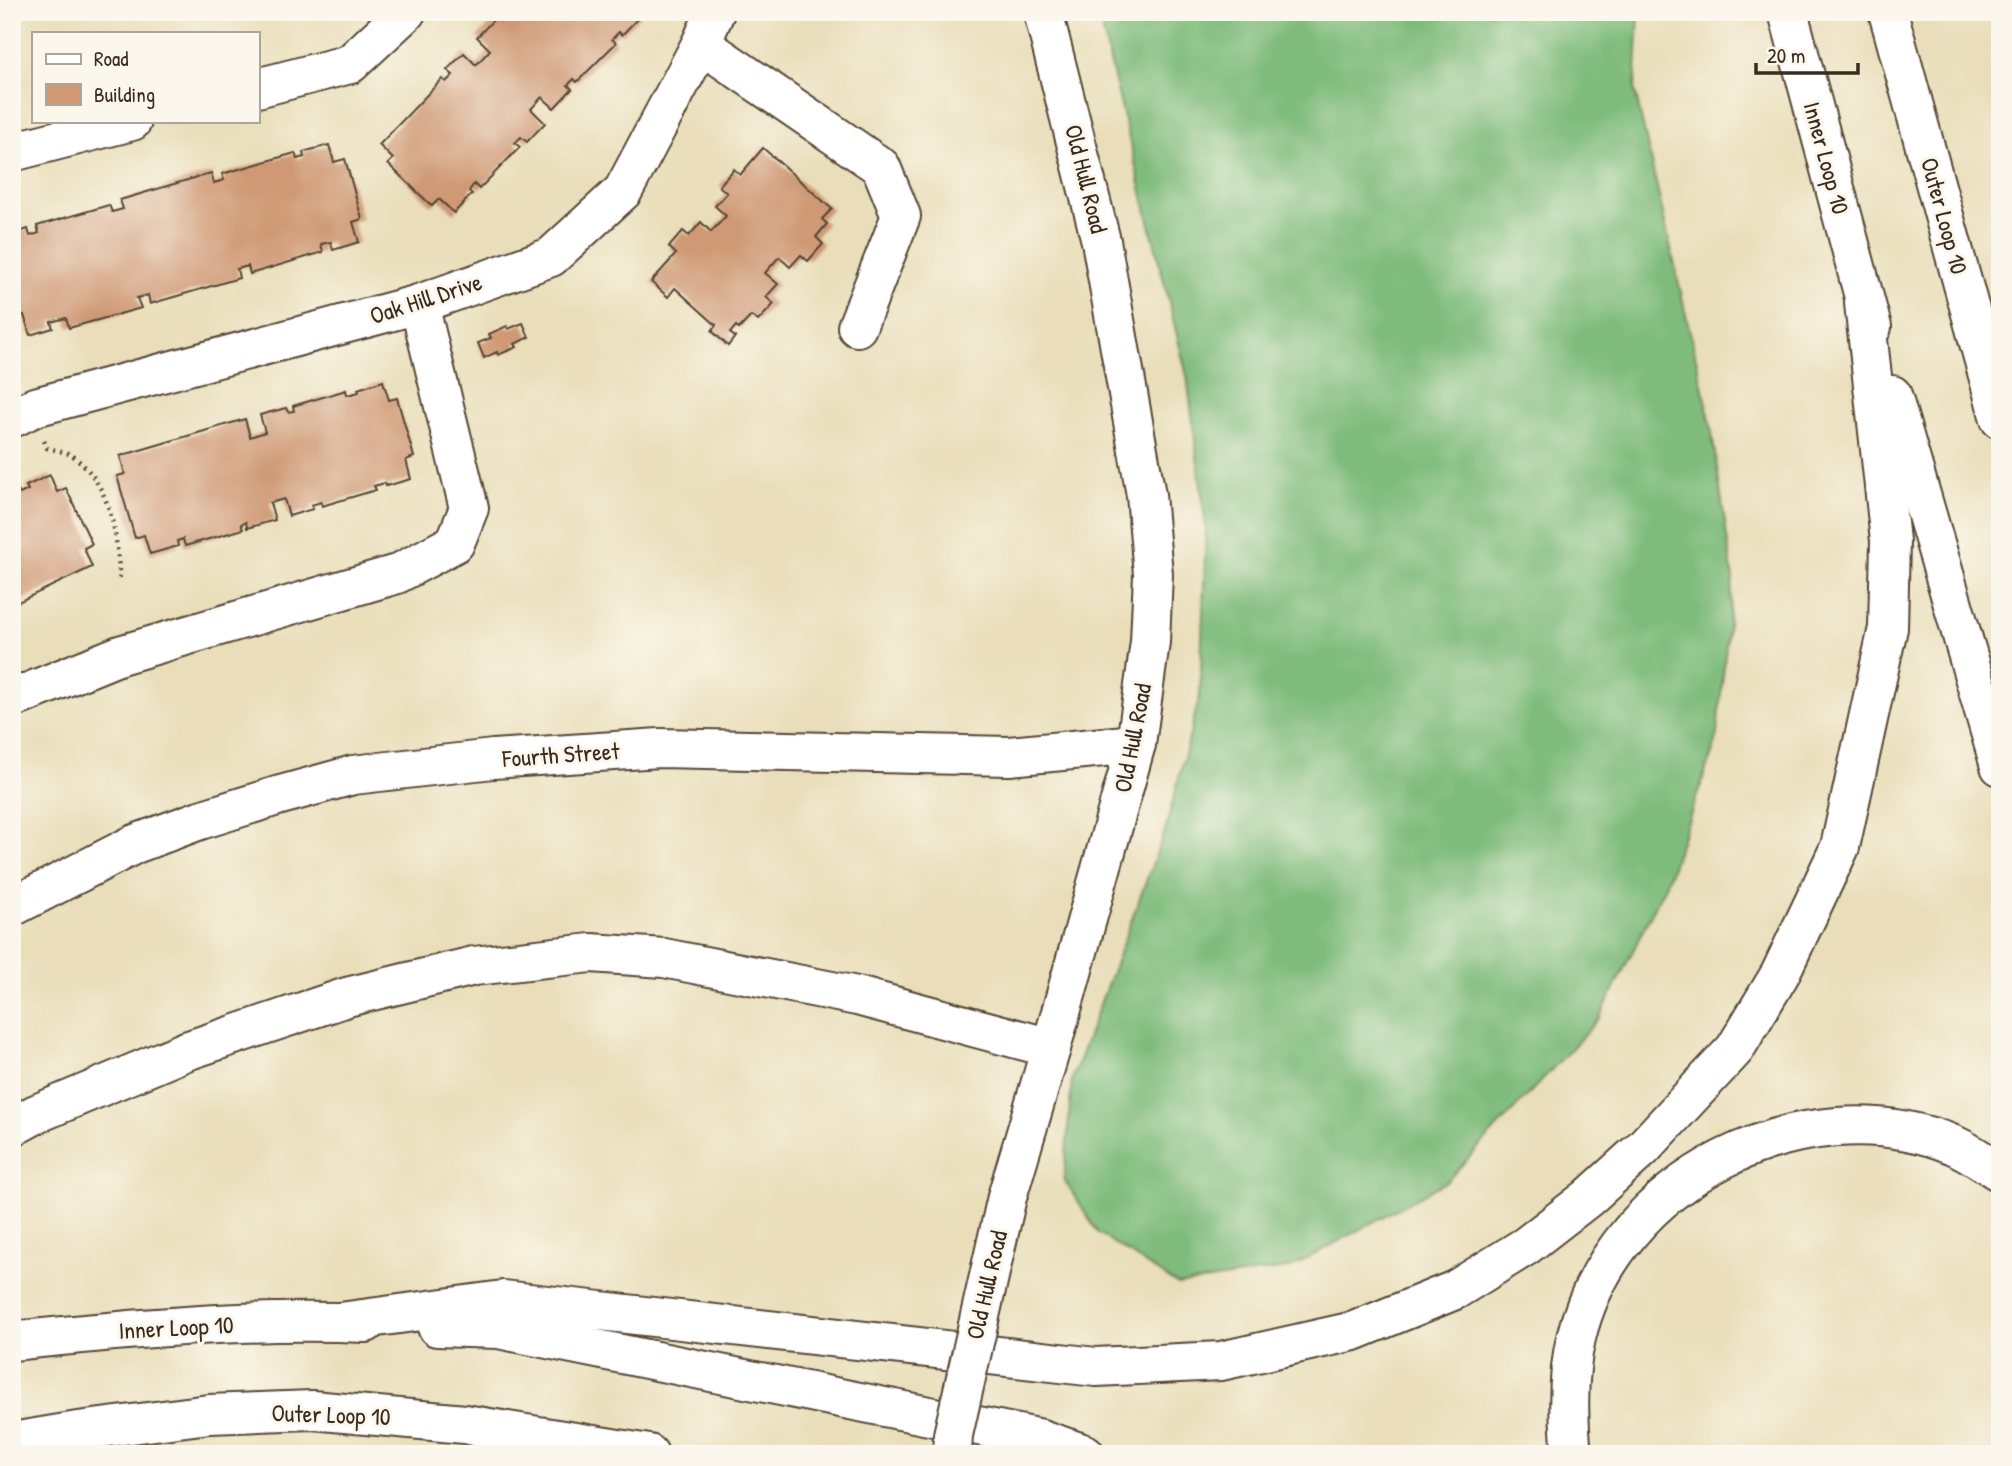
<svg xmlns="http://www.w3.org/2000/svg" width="2012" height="1466" font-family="'Patrick Hand',sans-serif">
<rect width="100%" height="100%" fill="#fbf7ec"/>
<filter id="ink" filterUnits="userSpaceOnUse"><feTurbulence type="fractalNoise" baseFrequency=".0143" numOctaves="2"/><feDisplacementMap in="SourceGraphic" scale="14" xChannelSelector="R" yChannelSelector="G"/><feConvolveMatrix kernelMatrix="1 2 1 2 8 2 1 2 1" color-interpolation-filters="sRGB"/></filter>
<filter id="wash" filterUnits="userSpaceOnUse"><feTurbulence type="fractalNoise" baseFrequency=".00686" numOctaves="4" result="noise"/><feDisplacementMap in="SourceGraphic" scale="28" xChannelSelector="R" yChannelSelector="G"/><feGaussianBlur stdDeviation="1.57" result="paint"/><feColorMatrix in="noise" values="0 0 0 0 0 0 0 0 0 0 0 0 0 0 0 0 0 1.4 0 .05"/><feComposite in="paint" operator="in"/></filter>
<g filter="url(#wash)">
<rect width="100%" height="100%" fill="#e9deb9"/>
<!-- forest -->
<path fill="#7fbc7b" stroke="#5d734c" stroke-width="2" d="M1098 12H1639L1635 91 1710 420 1733 578 1716 742 1665 886 1599 1019 1447 1181 1292 1267 1178 1285 1098 1233 1064 1180 1072 1079 1166 828 1200 695 1206 527 1187 376Z"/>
<g id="blocks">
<!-- building -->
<g fill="#cf9974">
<path d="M502 12H636L640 16 622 35 619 32 612 39 616 43 577 82 574 79 568 85 572 89 554 108 542 97 531 109 545 123 527 142 521 137 515 143 520 147 479 189 474 184 469 191 472 194 454 213 439 199 432 206 388 164 393 159 379 145 442 79 446 82 453 75 447 70 464 53 476 65 490 50 477 37 495 18 499 21 505 15Z"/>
<path d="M329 145 334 162 345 159 362 219 353 222 359 242 333 250 331 242 321 244 323 252 250 274 248 266 237 269 239 278 150 304 148 295 137 298 141 308 69 328 66 318 51 322 53 328 30 335 24 315 15 317 12 308V234L28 229 30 236 39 233 37 226 109 205 112 212 123 209 120 200 211 173 214 183 224 180 222 174 295 153 297 159 304 157 303 152Z"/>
<path d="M763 148 832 209 822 219 827 224 816 237 823 244 808 261 801 255 790 267 779 257 765 273 778 284 766 297 774 304 758 321 751 316 739 329 736 326 730 333 735 337 728 346 712 331 716 325 675 288 668 297 651 282 676 254 669 247 683 231 689 236 701 222 711 232 726 216 715 206 727 193 719 186 734 169 740 175Z"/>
<path d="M523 323 529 337 515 344 517 347 498 355 497 352 484 358 478 343 491 338 489 334 507 326 508 329Z"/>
<path d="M383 381 389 400 397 398 414 457 406 460 411 479 386 486 385 483 374 486 376 490 322 506 321 502 311 505 313 509 289 516 284 499 270 503 275 520 247 528 246 522 241 524 243 529 185 546 183 539 177 541 178 546 150 554 144 535 135 538 117 476 125 474 120 456 245 419 250 437 265 432 260 415 286 408 288 412 294 411 293 406 346 390 347 395 359 392 358 389Z"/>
<path d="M50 475 57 492 66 488 92 544 84 548 92 567 12 605V491L17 489 20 494 28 490 26 486Z"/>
</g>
</g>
</g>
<g filter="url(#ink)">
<use href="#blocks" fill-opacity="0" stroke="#554535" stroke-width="2"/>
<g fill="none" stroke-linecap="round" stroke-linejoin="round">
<!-- minor casing -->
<g stroke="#554535" stroke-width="42">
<g id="minor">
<path d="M701 44 881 167 901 216 857 327"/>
<path d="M257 88 350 64 406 12"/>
<path d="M12 152 132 121"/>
<path d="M12 418 35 407 419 304 551 257 623 191 701 44 715 12"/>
<path d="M12 699 120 655 397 574 455 543 469 508 419 304"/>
</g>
</g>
<!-- tertiary casing -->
<g stroke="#554535" stroke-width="42">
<path id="tertiary" d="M12 907 135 844 200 820 277 796 353 775 493 759 660 748 1009 756 1136 744"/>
</g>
<!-- secondary casing -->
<g stroke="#554535" stroke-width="42">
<path id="secondary" d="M1007 1197 1051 1048 1136 744 1150 642 1153 574 1146 495 1101 241 1043 12"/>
</g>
<!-- motorway casing -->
<g stroke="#554535" stroke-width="42">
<g id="motorway">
<path d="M1788 12 1872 327"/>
<path d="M1888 12 2000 419"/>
<path d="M1892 395 2000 766"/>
<path d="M12 1127 36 1114 186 1051 347 997 474 966 591 953 664 958 857 996 1051 1048"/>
<path d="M340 1322 503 1300 1096 1367 1221 1361 1354 1331 1455 1290 1526 1246 1588 1198 1642 1149 1735 1049 1780 974 1840 847 1888 628 1890 541 1864 303"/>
<path d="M437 1327 498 1329 1038 1438 1085 1454"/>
<path d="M12 1341C129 1329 249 1318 366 1323"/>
<path d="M12 1442 78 1431 209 1414 312 1410 465 1424 649 1454"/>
<path d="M1572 1454C1568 1415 1567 1376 1576 1338 1614 1179 1804 1084 1954 1145 1970 1152 1985 1163 2000 1172"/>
</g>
</g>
<!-- path -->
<g stroke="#554535" stroke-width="4.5" stroke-dasharray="2 5" stroke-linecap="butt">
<path d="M12 367 13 368"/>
<path d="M44 441 47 448C55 450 67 452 73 456 113 486 117 538 120 583"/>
</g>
<!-- minor -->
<use href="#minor" stroke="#fff" stroke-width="38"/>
<!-- tertiary -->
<use href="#tertiary" stroke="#fff" stroke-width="38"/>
<!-- secondary -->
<use href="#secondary" stroke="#fff" stroke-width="38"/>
<!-- motorway -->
<use href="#motorway" stroke="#fff" stroke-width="38"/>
<!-- secondary-bridge casing -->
<g stroke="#554535" stroke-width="42" stroke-linecap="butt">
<path id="secondary-bridge" d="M952 1454 953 1435 1007 1197"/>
</g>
<!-- secondary-bridge -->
<use href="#secondary-bridge" stroke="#fff" stroke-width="38"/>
</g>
</g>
<g text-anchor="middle" stroke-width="6" stroke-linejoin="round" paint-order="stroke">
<!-- street labels -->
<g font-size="24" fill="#3b2a1e" stroke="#fbf7ec">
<text transform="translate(1826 158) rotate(75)" y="8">Inner Loop 10</text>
<text transform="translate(1086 179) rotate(76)" y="8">Old Hull Road</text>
<text transform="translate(1944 216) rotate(75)" y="8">Outer Loop 10</text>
<text transform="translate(426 299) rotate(-18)" y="8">Oak Hill Drive</text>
<text transform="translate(1133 738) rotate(-79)" y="8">Old Hull Road</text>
<text transform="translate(561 755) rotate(-4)" y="8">Fourth Street</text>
<text transform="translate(987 1285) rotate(-77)" y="8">Old Hull Road</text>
<text transform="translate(176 1328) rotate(-3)" y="8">Inner Loop 10</text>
<text transform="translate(331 1415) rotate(2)" y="8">Outer Loop 10</text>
</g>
</g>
<!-- margin -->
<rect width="2012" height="1466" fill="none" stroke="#fbf7ec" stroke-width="42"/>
<!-- legend -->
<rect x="32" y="32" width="228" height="91" fill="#fbf7ec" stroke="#aea59a" stroke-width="2"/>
<rect x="46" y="54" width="35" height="10" fill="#ffffff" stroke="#aea59a" stroke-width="2"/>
<text x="94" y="66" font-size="21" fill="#3b2a1e">Road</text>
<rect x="46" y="84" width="35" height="21" fill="#cf9974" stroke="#aea59a" stroke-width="2"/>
<text x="94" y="102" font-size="21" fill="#3b2a1e">Building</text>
<!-- scale -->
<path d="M1756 63v10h102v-10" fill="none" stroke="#3b2a1e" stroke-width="3.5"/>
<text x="1767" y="63" font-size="21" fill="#3b2a1e" stroke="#fbf7ec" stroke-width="5" paint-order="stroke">20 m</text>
</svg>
